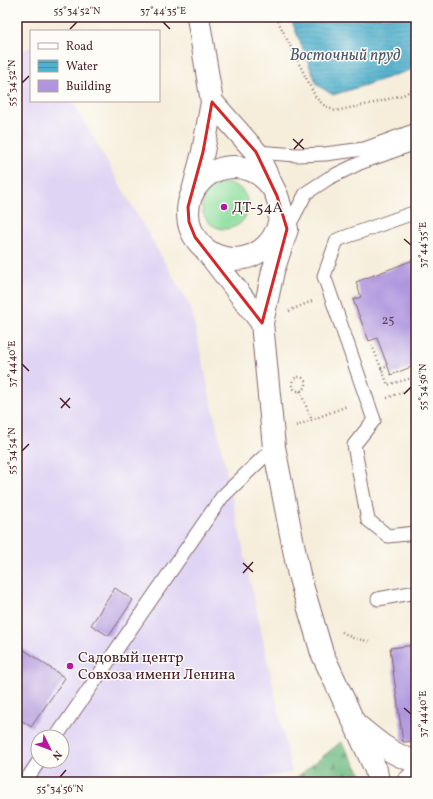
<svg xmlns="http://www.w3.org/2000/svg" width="433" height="799" font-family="Vollkorn,serif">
<defs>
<pattern id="forest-firs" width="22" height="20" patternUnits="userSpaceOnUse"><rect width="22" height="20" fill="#72bd84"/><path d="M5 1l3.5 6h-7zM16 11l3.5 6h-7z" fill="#60996c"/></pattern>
<pattern id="water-rules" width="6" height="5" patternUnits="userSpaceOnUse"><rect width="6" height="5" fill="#4fb1ce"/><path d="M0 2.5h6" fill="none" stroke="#448fa7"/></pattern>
</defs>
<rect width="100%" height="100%" fill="#fdfcf7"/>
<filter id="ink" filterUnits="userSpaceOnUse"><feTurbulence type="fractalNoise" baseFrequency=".025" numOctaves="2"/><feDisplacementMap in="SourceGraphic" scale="8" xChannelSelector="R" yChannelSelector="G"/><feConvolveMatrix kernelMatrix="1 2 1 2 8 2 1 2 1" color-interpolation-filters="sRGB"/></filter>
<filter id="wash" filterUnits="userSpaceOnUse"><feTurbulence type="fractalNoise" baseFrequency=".012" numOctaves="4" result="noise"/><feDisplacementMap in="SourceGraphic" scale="16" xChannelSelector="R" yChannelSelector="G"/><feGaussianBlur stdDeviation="0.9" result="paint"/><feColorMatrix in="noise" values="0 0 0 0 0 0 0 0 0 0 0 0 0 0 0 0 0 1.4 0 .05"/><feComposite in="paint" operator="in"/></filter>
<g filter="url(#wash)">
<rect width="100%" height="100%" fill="#f6eedb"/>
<!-- built -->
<path fill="#e0d4f4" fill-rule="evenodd" d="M31 46V101H72L191 308 292 773 234 782H17V55ZM38 737H62V761H38Z"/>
<!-- green -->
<circle fill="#8ede9d" stroke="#6c7e64" cx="225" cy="206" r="23"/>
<!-- forest -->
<path fill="url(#forest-firs)" stroke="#5e6e58" d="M341 742 361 773 363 782H291Z"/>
<!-- water -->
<path fill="url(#water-rules)" stroke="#4c687c" d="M290 17H416V68L369 84 333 95 317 85Z"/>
<g id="blocks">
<!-- building -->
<g fill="#ae95de">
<path d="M416 259V365L391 375 377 338 369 341 353 300 361 297 356 282Z"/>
<path d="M115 588 133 600 109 636 91 625Z"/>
<path d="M17 645 65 678 31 727 17 717Z"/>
<path d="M416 645V741L403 742 390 648Z"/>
</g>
</g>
</g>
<g filter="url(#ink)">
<use href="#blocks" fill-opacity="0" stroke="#866769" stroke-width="1"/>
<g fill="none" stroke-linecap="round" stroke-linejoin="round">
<!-- lane casing -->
<g stroke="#866769" stroke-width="15">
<g id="lane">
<path d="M256 152 297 155 325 154 364 149 416 130"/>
<path d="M416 212 337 240 324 276 374 420 354 445 368 520 388 536 416 533"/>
<path d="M287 229 306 193 329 178 360 163 416 143"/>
<path d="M378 599 416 592"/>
<path d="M56 737 222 497 274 447"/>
<path d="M25 782 39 761"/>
</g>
</g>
<!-- street casing -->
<g stroke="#866769" stroke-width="24">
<g id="street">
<path d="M212 102 256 152 277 196 287 229 273 271 262 323 274 447 299 575 322 653 376 770 378 782"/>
<circle cx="234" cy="213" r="46"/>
<path d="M193 191 203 152 212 102 198 17"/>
<path d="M205 249 262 323"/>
<path d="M358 726C375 740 394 757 416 761"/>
<path d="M408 782 416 775"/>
</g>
</g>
<!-- path -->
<g stroke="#866769" stroke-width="2.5" stroke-dasharray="1 3" stroke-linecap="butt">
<path d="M277 17 278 21 316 98 325 106 335 111 374 103 403 95 416 88"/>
<path d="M289 311 312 301"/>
<path d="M372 345 388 385C398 381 407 381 416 375"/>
<path d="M381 369 388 366"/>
<circle cx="299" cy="384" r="7"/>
<path d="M300 391 312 420"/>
<path d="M387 398 416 387"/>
<path d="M296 426 347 406"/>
<path d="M342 632 353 638 372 642"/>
</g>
<!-- lane -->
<use href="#lane" stroke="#fff" stroke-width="13"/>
<!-- street -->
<use href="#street" stroke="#fff" stroke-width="22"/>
</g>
</g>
<!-- marked area -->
<path fill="none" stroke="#d62828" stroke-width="3" stroke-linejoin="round" d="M212 102 256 152 277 196 287 229 262 323 195 237 189 222 188 207 203 152Z"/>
<!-- ticks -->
<path fill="none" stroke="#4a1f2b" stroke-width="1.5" d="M163 22 170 29M70 29 77 22M22 83 29 76M293 139 304 149M294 149 303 139M404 239 411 245M22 364 29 371M404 394 411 387M60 398 70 408M61 408 70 398M22 451 29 444M243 563 253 572M243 573 253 562M404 708 411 714M60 777 66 770"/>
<!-- markers -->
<g fill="#b5179e" stroke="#fdfcf7" stroke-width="1.5">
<circle cx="224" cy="207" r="4"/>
<circle cx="70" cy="666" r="4"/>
</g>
<g text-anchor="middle" stroke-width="3" stroke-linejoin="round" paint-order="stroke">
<!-- number labels -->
<g font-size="13" fill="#633c58">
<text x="388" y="324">25</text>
</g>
<!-- poi labels -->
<g font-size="15" fill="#4a1f2b" stroke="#fdfcf7" text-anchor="start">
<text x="232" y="212">ДТ-54А</text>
<text x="78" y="662">Садовый центр<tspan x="78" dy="17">Совхоза имени Ленина</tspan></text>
</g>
<!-- water labels -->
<g font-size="16" font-style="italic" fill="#4c596c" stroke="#fdfcf7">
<text x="345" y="60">Восточный пруд</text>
</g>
</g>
<!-- margin -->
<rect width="433" height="799" fill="none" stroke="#fdfcf7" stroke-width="44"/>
<!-- legend -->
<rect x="30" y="30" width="130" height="72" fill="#fdfcf7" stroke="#b5a4a5"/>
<rect x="38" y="43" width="20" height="6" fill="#ffffff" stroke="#b5a4a5"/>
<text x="66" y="50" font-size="12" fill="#4a1f2b">Road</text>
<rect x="38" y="60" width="20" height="12" fill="url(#water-rules)" stroke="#b5a4a5"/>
<text x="66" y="70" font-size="12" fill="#4a1f2b">Water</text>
<rect x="38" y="80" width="20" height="12" fill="#ae95de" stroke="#b5a4a5"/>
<text x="66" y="90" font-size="12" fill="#4a1f2b">Building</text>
<!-- north arrow -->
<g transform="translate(50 749) rotate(132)"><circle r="19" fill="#fdfcf7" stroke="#b5a4a5"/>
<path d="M0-3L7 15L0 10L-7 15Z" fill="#b5179e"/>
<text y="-6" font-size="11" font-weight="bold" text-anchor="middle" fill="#4a1f2b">N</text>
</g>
<rect x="22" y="22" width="389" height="755" fill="none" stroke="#4a1f2b" stroke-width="1.5"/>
<g font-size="10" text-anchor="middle" fill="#4a1f2b">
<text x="77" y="14">55°34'52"N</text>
<text x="163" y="14">37°44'35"E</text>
<text transform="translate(11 83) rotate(-90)" y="4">55°34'52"N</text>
<text transform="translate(422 245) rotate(-90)" y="4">37°44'35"E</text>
<text transform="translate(11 364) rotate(-90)" y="4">37°44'40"E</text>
<text transform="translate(422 387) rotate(-90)" y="4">55°34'56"N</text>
<text transform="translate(11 451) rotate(-90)" y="4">55°34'54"N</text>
<text transform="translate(422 714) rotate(-90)" y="4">37°44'40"E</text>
<text x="60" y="792">55°34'56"N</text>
</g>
</svg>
